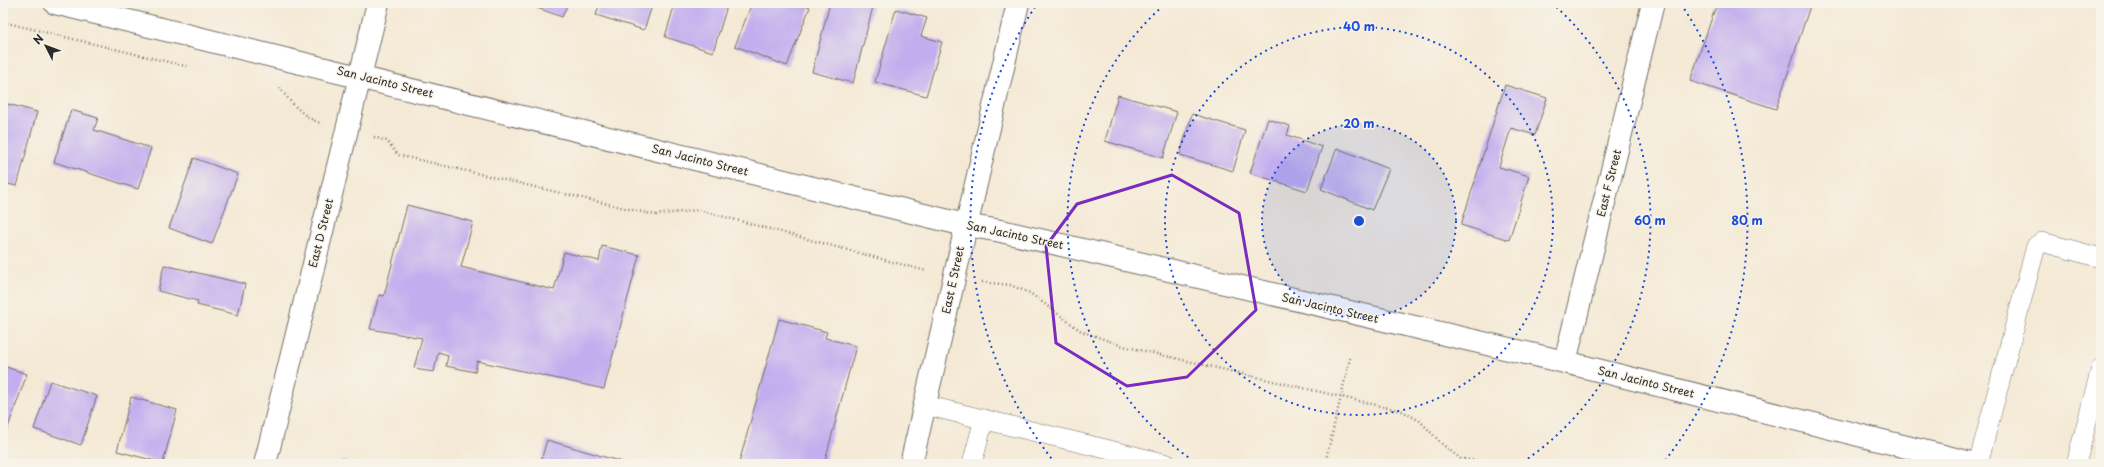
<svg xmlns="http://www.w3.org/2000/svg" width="2104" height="467" font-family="'Playpen Sans',sans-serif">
<rect width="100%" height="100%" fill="#f7f3e8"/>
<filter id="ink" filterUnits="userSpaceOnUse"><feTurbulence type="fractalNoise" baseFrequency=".025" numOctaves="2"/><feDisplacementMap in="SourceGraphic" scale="8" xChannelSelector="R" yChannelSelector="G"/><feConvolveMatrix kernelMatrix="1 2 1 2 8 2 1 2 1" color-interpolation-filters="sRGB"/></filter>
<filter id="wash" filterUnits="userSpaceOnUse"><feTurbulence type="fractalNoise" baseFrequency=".012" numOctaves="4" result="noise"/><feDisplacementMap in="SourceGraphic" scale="16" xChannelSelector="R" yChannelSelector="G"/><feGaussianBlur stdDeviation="0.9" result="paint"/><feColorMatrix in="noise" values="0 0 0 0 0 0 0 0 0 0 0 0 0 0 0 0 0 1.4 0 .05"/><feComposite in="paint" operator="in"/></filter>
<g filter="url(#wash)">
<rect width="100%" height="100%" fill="#f4e9d5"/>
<g id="blocks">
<!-- building -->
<g fill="#c2aeee">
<path d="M524 3H568L562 17Z"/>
<path d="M600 3H653L644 30 596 15Z"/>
<path d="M675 3H728L713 52 665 37Z"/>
<path d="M752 3H799L810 7 787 66 735 46Z"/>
<path d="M830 3H874L853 83 812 72Z"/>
<path d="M1717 3H1811L1776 109 1690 81Z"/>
<path d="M896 9 927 18 921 36 942 42 926 96 875 82Z"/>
<path d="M1505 85 1547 98 1535 135 1511 128 1499 167 1529 176 1509 240 1461 225Z"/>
<path d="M1118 95 1177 112 1163 158 1105 141Z"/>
<path d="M8 104 37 112 17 186 3 183V120Z"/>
<path d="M71 110 98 118 94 130 151 148 138 189 54 162Z"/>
<path d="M1192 114 1245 130 1233 171 1180 155Z"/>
<path d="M1268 119 1290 126 1287 135 1322 147 1307 191 1250 173Z"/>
<path d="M1337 148 1389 169 1372 210 1321 189Z"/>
<path d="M194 158 238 174 212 244 169 228Z"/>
<path d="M407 205 473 222 461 267 554 290 564 252 599 261 602 246 639 255 604 389 477 361 475 372 446 366 448 355 438 352 434 372 420 370 414 368 422 338 370 329 379 295 384 296Z"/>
<path d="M164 265 245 284 238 315 197 305 198 301 158 291Z"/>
<path d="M779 319 827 332 825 338 856 346 824 464 739 463Z"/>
<path d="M3 366 27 374 7 430 3 429Z"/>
<path d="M50 381 97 396 81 445 34 429Z"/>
<path d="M131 397 177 410 163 463 117 451Z"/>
<path d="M547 440 629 464H540Z"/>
<path d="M342 460 352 464H340Z"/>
</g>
</g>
</g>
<g filter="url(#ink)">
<use href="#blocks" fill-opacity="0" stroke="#716e66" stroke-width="1"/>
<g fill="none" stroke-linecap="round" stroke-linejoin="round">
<!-- lane casing -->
<g stroke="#716e66" stroke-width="20">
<g id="lane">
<path d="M925 405 1167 464"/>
<path d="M972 464 984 419"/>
<path d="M1978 464 2036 246 2042 242 2101 258"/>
<path d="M2076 464 2101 368"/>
</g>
</g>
<!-- street casing -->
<g stroke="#716e66" stroke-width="24">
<g id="street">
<path d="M55 3 965 225 1001 231 1565 362 1975 464"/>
<path d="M1565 362 1653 3"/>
<path d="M265 464 378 3"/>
<path d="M911 464C947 310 981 156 1018 3"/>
</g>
</g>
<!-- path -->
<g stroke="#716e66" stroke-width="2.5" stroke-dasharray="1 3" stroke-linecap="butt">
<path d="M3 22 189 67"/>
<path d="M280 88C289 101 305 119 321 123"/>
<path d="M374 137 387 141 398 155 655 215 699 210 926 271"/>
<path d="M982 282 1010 285 1030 293 1081 331 1123 346 1402 411 1420 421 1443 445 1461 459 1506 464"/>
<path d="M1325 464 1350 358"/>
</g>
<!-- lane -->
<use href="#lane" stroke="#fff" stroke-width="19"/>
<!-- street -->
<use href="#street" stroke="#fff" stroke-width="22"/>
</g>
</g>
<!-- marked area -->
<path fill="none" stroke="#7b2cbf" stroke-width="3" stroke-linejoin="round" d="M1172 175 1239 213 1256 310 1187 377 1127 386 1056 343 1046 246 1077 204Z"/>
<!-- distance rings -->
<circle cx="1359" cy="221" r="97" fill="#1d4ed8" fill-opacity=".12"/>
<g fill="none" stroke="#1d4ed8" stroke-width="2" stroke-dasharray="2 4">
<circle cx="1359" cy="221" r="97"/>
<circle cx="1359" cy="221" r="194"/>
<path d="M1198 464A291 291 0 0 1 1166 3M1552 3A291 291 0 0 1 1520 464"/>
<path d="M1055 463A388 388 0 0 1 1037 4M1681 4A388 388 0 0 1 1663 463"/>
</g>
<g text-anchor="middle" stroke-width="3" stroke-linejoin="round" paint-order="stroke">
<!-- street labels -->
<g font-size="11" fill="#2b2b2b" stroke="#f7f3e8">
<text transform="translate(385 82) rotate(14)" y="4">San Jacinto Street</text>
<text transform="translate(700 160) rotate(14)" y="4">San Jacinto Street</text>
<text transform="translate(1609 183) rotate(-76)" y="4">East F Street</text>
<text transform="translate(321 233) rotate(-76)" y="4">East D Street</text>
<text transform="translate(1015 235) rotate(12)" y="4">San Jacinto Street</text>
<text transform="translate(953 280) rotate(-78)" y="4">East E Street</text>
<text transform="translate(1330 308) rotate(13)" y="4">San Jacinto Street</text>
<text transform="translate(1646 382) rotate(14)" y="4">San Jacinto Street</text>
</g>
</g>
<circle cx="1359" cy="221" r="6" fill="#1d4ed8" stroke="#f7f3e8" stroke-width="2"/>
<g font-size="12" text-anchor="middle" font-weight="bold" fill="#1d4ed8" stroke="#f7f3e8" stroke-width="3" stroke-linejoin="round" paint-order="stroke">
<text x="1359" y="31">40 m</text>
<text x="1359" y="128">20 m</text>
<text x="1650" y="225">60 m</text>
<text x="1747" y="225">80 m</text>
</g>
<!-- margin -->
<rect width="2104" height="467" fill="none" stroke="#f7f3e8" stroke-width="16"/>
<!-- north arrow -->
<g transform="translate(46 46) rotate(312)" stroke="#f7f3e8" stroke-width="3" paint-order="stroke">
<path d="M0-3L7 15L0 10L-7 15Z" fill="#2b2b2b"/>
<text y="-6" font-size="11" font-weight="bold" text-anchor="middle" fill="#2b2b2b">N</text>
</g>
</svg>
